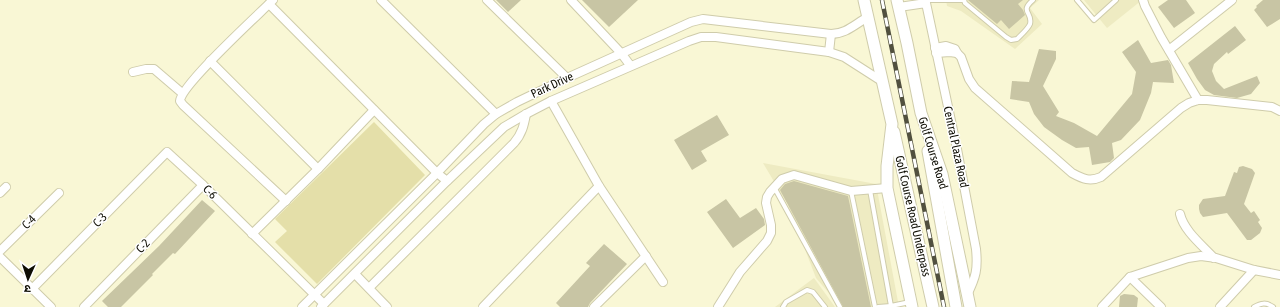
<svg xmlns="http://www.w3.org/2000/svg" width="1280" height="307" font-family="'Asap Condensed','Noto Sans Devanagari',sans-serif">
<rect width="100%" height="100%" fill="#f9f7d5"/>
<!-- built -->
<g fill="#eeebc2">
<path d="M946 0H1039L1030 8 1042 24 1015 49 961 11 947 6Z"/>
<path d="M1084 0H1142L1107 28Z"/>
<path d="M763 163 876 184 899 307H841L816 278 788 205Z"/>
<path d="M814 278 835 307H775Z"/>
</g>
<!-- green -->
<path fill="#e4dfa9" d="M374 122 425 175 317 284 275 242 287 231 275 219Z"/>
<!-- building -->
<g fill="#c8c5a4">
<path d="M496 0H521L508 12Z"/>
<path d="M582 0H638L609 27Z"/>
<path d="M968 0H1023L1018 4 1023 10 1025 15 1009 29 1001 20 997 24Z"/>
<path d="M1168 0H1186L1195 13 1174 28 1158 7Z"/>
<path d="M1263 0H1280V19L1267 27 1254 10 1257 7 1256 6Z"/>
<path d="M1235 26 1246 40 1228 54 1227 52 1214 64 1212 71 1216 81 1224 89 1257 76 1260 83 1251 94 1237 98 1214 95 1205 90 1197 79 1188 63Z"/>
<path d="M1138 40 1151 63 1168 60 1171 65 1174 83 1153 82 1151 93 1140 120 1121 140 1112 143 1114 158 1110 162 1092 165 1089 147 1076 148 1062 140 1044 127 1034 114 1029 102 1010 99 1012 81 1029 82 1039 49 1056 51V59L1043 86 1059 112 1056 116 1074 123 1097 136 1132 94 1136 72 1122 52Z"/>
<path d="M717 115 729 135 701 151 707 161 692 170 674 140Z"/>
<path d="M1243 166 1252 169 1255 173 1244 204 1251 213 1254 211 1260 220 1258 222 1262 228 1260 233 1251 240H1247L1227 213 1203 217 1200 213 1199 209V205L1203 199 1225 196 1234 172 1237 173 1239 167Z"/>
<path d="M794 181 848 196 871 307H843L780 190 785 184Z"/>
<path d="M726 199 740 218 756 208 764 219 765 225 733 248 707 212Z"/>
<path d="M202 200 215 211 175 254 173 253 152 274 153 275 121 307H108L102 301 159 246Z"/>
<path d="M604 244 627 264 590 303 588 307H560L556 303 590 266 586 263Z"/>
<path d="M1124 294 1134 295 1138 298 1137 307H1119L1120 296Z"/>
</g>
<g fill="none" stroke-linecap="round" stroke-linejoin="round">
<!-- lane casing -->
<g stroke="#cfccab" stroke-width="6">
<g id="lane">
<path d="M964 0 965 3 1006 37 1011 40 1017 39C1021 35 1028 29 1030 24 1033 12 1019 12 1033 0"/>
<path d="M1077 0 1094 20 1116 0"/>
<path d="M926 3 929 0H963"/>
<path d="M774 187 840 307"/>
<path d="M870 190 891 306 910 302"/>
<path d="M851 191 875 307"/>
<path d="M783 307 786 302 807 290 813 292 825 307"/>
<path d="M878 307 891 306"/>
<path d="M1254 307C1261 303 1266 302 1273 307"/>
</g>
</g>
<!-- street casing -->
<g stroke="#cfccab" stroke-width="10">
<g id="street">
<path d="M273 0C257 16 181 85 180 101L183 105 286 201"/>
<path d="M381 0 496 114"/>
<path d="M487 0 567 78"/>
<path d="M571 0 621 53 630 65"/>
<path d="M1143 0 1145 6 1161 37 1198 100"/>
<path d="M269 4 437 173 447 181"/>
<path d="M899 7 926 3 957 149 976 249C978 269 976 277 967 295"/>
<path d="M935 48 946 46 955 49 957 53 961 57 969 79 975 88 1072 173C1083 179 1090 182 1101 177L1181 108 1189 103 1198 100H1207L1272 107 1280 111"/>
<path d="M1169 50 1232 0"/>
<path d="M829 52 831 34"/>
<path d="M936 53 950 52 957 53"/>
<path d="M210 61 318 169"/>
<path d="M133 72 146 69H154L182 93"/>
<path d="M551 101 599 186 663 282"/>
<path d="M0 193 6 187"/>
<path d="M1180 214C1184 231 1202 245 1214 258"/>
<path d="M252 234 318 169 374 110"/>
<path d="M0 251 59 193"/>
<path d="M0 257 51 307"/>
<path d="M355 274 387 307"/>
<path d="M1130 277 1161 307"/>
<path d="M33 288 167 152 203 185 324 304"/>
<path d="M369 288 514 143C522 134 524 125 526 114"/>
<path d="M84 307 203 185"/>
<path d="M302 307 437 173 484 124 496 114 517 102 567 78 691 22 703 19 831 34C846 34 855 24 868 17"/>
<path d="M321 307 447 181 504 127 526 114 551 101 689 41 701 37H716L829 52 844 57 883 82"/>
<path d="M483 307 599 186"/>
<path d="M594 307 646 256"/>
<path d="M718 307 740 272 767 241 771 233V225L766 203 767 197 770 192 782 179 794 175 851 191 887 188"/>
<path d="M1102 307 1130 277 1188 258 1201 256 1216 258 1254 270 1280 275"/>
<path d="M1220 307 1254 270"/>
</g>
</g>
<!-- secondary casing -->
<g stroke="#cfccab" stroke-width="13">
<g id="secondary">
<path d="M864 0 892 124 887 166V188L912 307"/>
<path d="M897 0 907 43 921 113 942 174 970 307"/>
<path d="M894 132 933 307"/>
<path d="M928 151 956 307"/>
</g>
</g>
<!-- lane -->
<use href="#lane" stroke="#fff" stroke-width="4"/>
<!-- street -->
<use href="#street" stroke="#fff" stroke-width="8"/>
<!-- secondary -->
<use href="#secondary" stroke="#fff" stroke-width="11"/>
<!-- rail casing -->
<g stroke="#51503f" stroke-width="4.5">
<path id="rail" d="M882 0 944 307"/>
</g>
<!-- rail -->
<use href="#rail" stroke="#fff" stroke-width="3" stroke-dasharray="9" stroke-linecap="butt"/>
</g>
<g text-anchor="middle" stroke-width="3" stroke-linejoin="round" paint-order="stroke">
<!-- street labels -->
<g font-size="12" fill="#0e0d03" stroke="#fff">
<text transform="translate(552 85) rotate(-25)" y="4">Park Drive</text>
<text transform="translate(956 147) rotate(78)" y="4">Central Plaza Road</text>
<text transform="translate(933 153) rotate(73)" y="4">Golf Course Road</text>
<text transform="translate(210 192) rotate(45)" y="4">C-6</text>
<text transform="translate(913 216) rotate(77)" y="4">Golf Course Road Underpass</text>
<text transform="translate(100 220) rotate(-45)" y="4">C-3</text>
<text transform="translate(29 222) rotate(-45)" y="4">C-4</text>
<text transform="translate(143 246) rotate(-46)" y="4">C-2</text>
</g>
</g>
<!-- north arrow -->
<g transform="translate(28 279) rotate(183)" stroke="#ffffff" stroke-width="3" paint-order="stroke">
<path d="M0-3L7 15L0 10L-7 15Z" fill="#0e0d03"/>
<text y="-6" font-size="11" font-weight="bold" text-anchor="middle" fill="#0e0d03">उ</text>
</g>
</svg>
